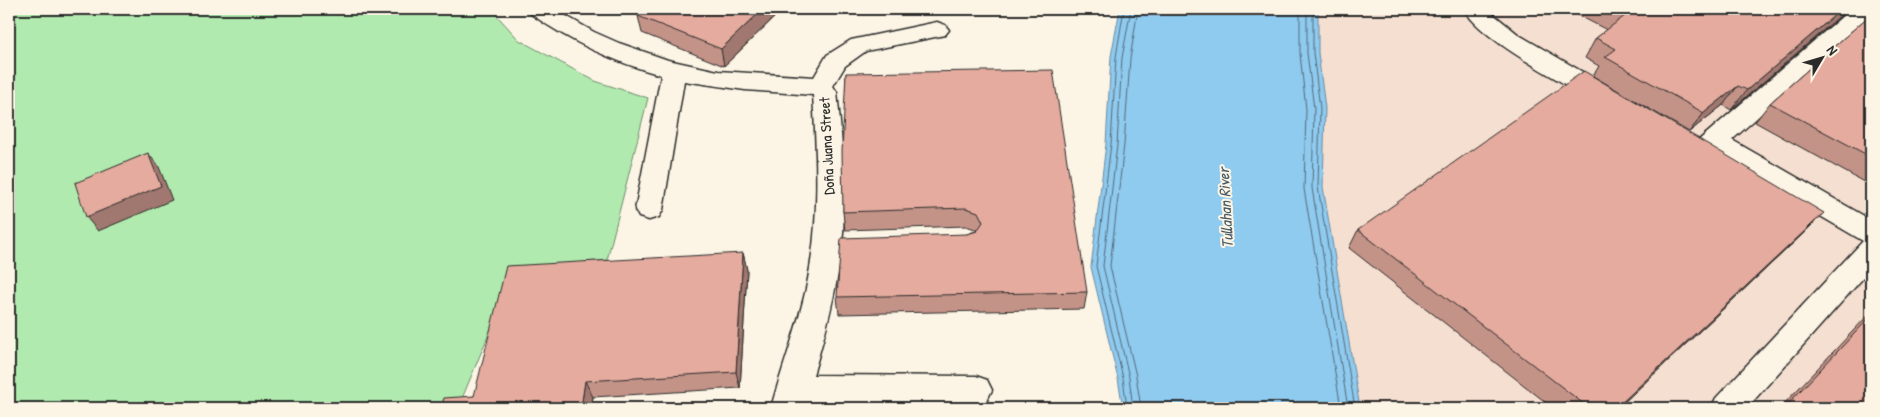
<svg xmlns="http://www.w3.org/2000/svg" width="1880" height="417" font-family="'Patrick Hand',sans-serif">
<rect width="100%" height="100%" fill="#fcf5e5"/>
<filter id="ink" filterUnits="userSpaceOnUse"><feTurbulence type="fractalNoise" baseFrequency=".02" numOctaves="2"/><feDisplacementMap in="SourceGraphic" scale="10" xChannelSelector="R" yChannelSelector="G"/><feConvolveMatrix kernelMatrix="1 2 1 2 8 2 1 2 1" color-interpolation-filters="sRGB"/></filter>
<g filter="url(#ink)">
<!-- built -->
<path fill="#f5dfd0" d="M1318 9H1871V408H1360L1323 187 1325 108 1318 53Z"/>
<!-- green -->
<path fill="#b1eaae" stroke="#6e8a6c" d="M9 9H491L519 40 595 81 648 98 607 260 516 269 458 408H9Z"/>
<!-- water -->
<path fill="#8fcaef" stroke="#678aa1" d="M1120 9H1318V53L1325 108 1323 187 1360 408H1123L1118 379 1091 267 1106 144 1111 56Z"/>
<g fill="none" stroke-linecap="round" stroke-linejoin="round">
<!-- shore -->
<g stroke="#536b79" stroke-width="1">
<path d="M1124 9 1116 57 1111 144 1096 266 1123 378 1127 408"/>
<path d="M1131 9 1122 58 1117 145 1103 266 1129 377 1133 408"/>
<path d="M1138 9 1130 59 1124 145 1110 266 1136 376 1141 408"/>
<path d="M1300 9V54L1306 109 1304 189 1341 408"/>
<path d="M1307 9V53L1314 109 1312 188 1348 408"/>
<path d="M1313 9V53L1320 108 1318 187 1355 408"/>
</g>
<!-- minor casing -->
<g stroke="#2b2b2b" stroke-width="3">
<g id="minor">
<path d="M528 9H554L594 32 619 43 668 60 718 71 814 77 827 55 851 40 937 22 945 25 949 30 945 35 866 51 845 66 833 86 837 92C842 139 846 186 843 233 839 282 827 329 813 375L976 376 987 380 992 390 987 400 976 404 805 403 803 408H771C782 367 798 327 807 284 820 222 817 159 813 95L745 90 684 81 663 210 659 217 649 220 639 217 635 210 661 75C614 62 571 42 531 14Z"/>
<path d="M1464 9H1487L1519 35 1617 92 1620 98 1617 104 1608 107 1599 104C1565 83 1482 41 1464 9Z"/>
<path d="M1851 9H1871V16L1732 140 1871 220V269L1747 408H1711L1716 398 1863 241 1716 155C1712 158 1708 162 1702 162 1691 163 1671 149 1666 140L1670 133 1679 131 1699 140Z"/>
</g>
</g>
<!-- minor -->
<use href="#minor" fill="#fcf5e5" fill-rule="evenodd"/>
</g>
<!-- wall -->
<g fill="#c49388" stroke="#2b2b2b">
<path d="M647 9H783L724 66 642 33 638 16Z"/>
<path d="M1566 9H1848L1731 110 1723 105 1689 132 1593 76 1599 66 1585 58 1596 38 1607 30Z"/>
<path d="M1871 14V186L1755 122 1770 103Z"/>
<path d="M846 73 1087 292 1084 309 839 314 837 297 967 234 978 230 966 226 845 230 843 212Z"/>
<path d="M1358 230 1806 231 1618 408H1553L1349 248Z"/>
<path d="M743 253 747 270 740 388 593 397 591 408H441L474 396Z"/>
<path d="M1871 312V408H1780Z"/>
</g>
<!-- shaded-wall -->
<g fill="#a0786f" stroke="#2b2b2b">
<path d="M763 9H783L724 66 721 49Z"/>
<path d="M1842 9H1848L1731 110 1747 90Z"/>
<path d="M1738 86 1723 105 1689 132 1704 113Z"/>
<path d="M148 153 159 167 172 200 98 231 86 217Z"/>
<path d="M1824 213 1806 231 1618 408H1616Z"/>
<path d="M743 253 747 270 740 388 736 372Z"/>
<path d="M585 381 593 397 591 408H581Z"/>
</g>
<!-- building -->
<g fill="#e4ab9e" stroke="#2b2b2b">
<path d="M647 9H763L721 49 638 16Z"/>
<path d="M1615 9H1842L1747 90 1738 86 1704 113 1605 57 1616 49 1596 38 1626 15Z"/>
<path d="M1871 14V157L1770 103Z"/>
<path d="M1053 70 1087 292 837 297 841 238 967 234 977 231 983 222 978 212 966 208 843 212 842 151 846 73Z"/>
<path d="M1584 71 1824 213 1616 408H1589L1358 230Z"/>
<path d="M148 153 161 186 86 217 75 183Z"/>
<path d="M743 253 736 372 585 381 581 408H441L444 398 474 396 506 266Z"/>
<path d="M1871 316V408H1784Z"/>
</g>
</g>
<g text-anchor="middle" stroke-width="4" stroke-linejoin="round" paint-order="stroke">
<!-- street labels -->
<g font-size="15" fill="#2b2b2b" stroke="#fcf5e5">
<text transform="translate(827 146) rotate(-93)" y="5">Doña Juana Street</text>
</g>
<!-- water labels -->
<g font-size="16" font-style="italic" fill="#495b66" stroke="#fcf5e5">
<text transform="translate(1225 208) rotate(-93)" y="6">Tullahan River</text>
</g>
</g>
<!-- margin -->
<rect width="1880" height="417" fill="none" stroke="#fcf5e5" stroke-width="30"/>
<rect x="15" y="15" width="1850" height="387" fill="none" stroke="#2b2b2b" stroke-width="2" filter="url(#ink)"/>
<!-- north arrow -->
<g transform="translate(1822 58) rotate(52)" stroke="#fcf5e5" stroke-width="4" paint-order="stroke">
<path d="M0-4L9 19L0 12L-9 19Z" fill="#2b2b2b"/>
<text y="-8" font-size="14" font-weight="bold" text-anchor="middle" fill="#2b2b2b">N</text>
</g>
</svg>
